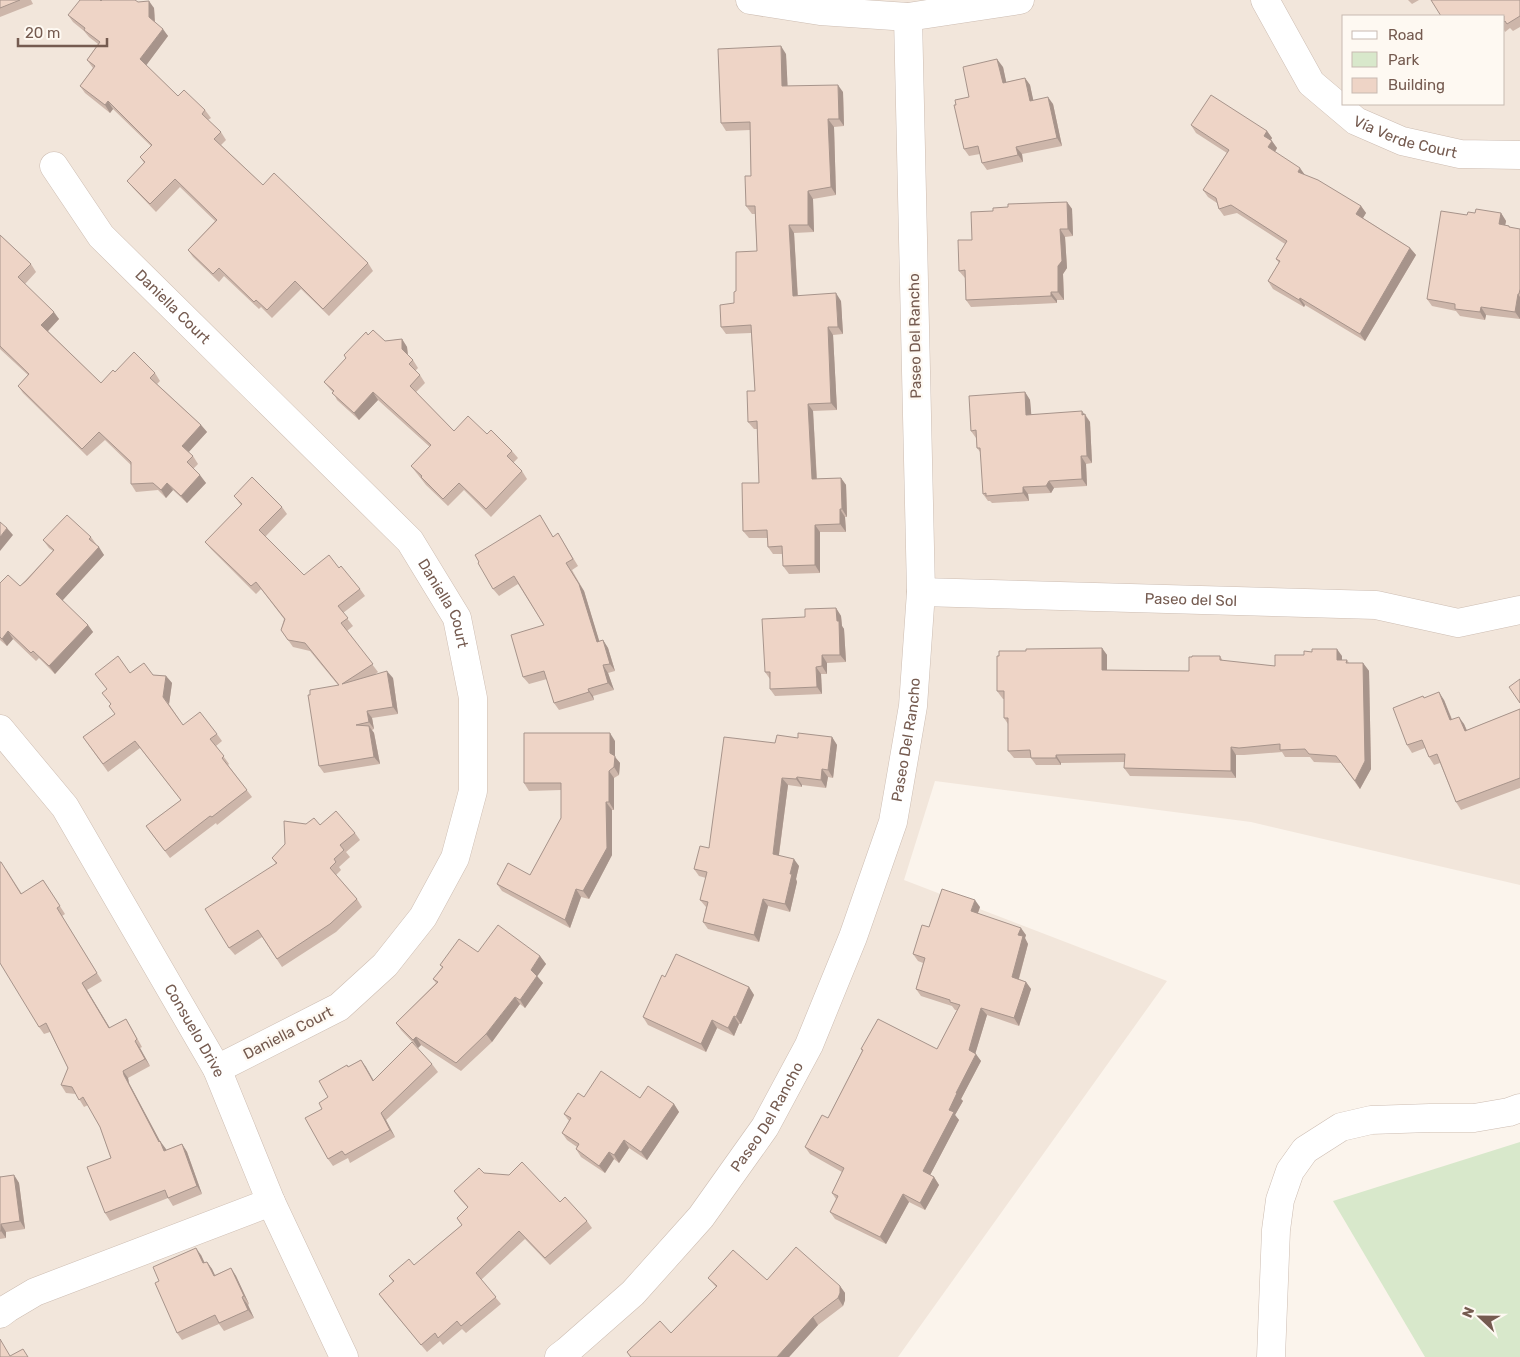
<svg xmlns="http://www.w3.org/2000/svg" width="1520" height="1357" font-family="Rubik,sans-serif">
<rect width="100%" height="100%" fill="#fbf4ec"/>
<!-- residential -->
<path fill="#f2e6db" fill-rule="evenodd" d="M0 0H1520V885L1251 822 935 781 904 880 1167 981 898 1357H0ZM1344 16H1504V104H1344Z"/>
<!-- green -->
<path fill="#d8e8cb" d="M1520 1142V1357H1425L1333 1201Z"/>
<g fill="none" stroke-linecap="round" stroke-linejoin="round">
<!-- minor casing -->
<g stroke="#cdbdb2" stroke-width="29">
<g id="minor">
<path d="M750 0 820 11 908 17 1020 0"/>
<path id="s1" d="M1265 0 1311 83 1356 121 1402 141 1460 154 1520 155"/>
<path id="s2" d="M54 166 101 236 410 541 457 618 473 698V791L455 858 423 917 385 965 339 1007 217 1069"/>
<path id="s3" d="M921 592 1376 605 1458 623 1520 610"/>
<path id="s4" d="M0 729 65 807 217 1069 271 1202 344 1357"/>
<path d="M0 1314 8 1308 35 1292 271 1202"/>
<path id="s5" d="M559 1357 567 1351 633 1293 701 1217 765 1127 809 1045 853 937 893 822 913 706 921 592 908 17"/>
<path d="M1271 1357 1276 1230 1280 1200 1290 1171 1305 1150 1341 1127 1371 1120 1430 1118H1474L1509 1112 1520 1108"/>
</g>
</g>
<!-- minor -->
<use href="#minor" stroke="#fff" stroke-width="28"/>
</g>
<!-- wall -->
<g fill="#cdb6aa">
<path d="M0 0H31L33 4 0 17Z"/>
<path d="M1408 0H1419L1412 4Z"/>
<path d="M1520 0V27L1513 31 1510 28 1505 32 1504 30V16Z"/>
<path d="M101 1 138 2 154 8 155 22 168 36 146 65 178 96 205 110 211 118 208 120 221 132 226 140 221 145 263 185 368 263 373 271 329 316 301 289 272 318 261 307 259 309 224 276 219 282 193 257 188 250 215 221 180 187 156 212 133 188 127 181 144 163 140 157 151 146 113 109 110 113 85 93 80 86 93 68 87 60 98 44 89 37 84 31 73 22 68 15Z"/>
<path d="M786 54 787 86 843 92 844 126 834 127 836 195 813 199 814 232 794 233 798 296 841 301 843 334 833 335 837 410 813 411 817 479 841 478 846 485 847 517H845L846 532H820V573L789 574 783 566V554H773L768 547 767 538H749L743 531 759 483 757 429H754L748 422 755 391 751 333 726 334 721 327 734 303 736 291 757 251 755 214H752L746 206 751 176 750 130 726 131 721 123Z"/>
<path d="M1003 67 1006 82 1025 78 1030 85 1033 100 1053 104 1062 146 1022 154 1023 162 987 170 982 163 980 154 969 156 964 149 969 97Z"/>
<path d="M1191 125 1267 131 1272 138 1271 140 1277 148 1275 152 1305 175 1361 206 1366 213 1363 218 1410 248 1416 255 1365 341 1305 305 1304 307 1273 289 1268 281 1279 263 1276 259 1285 244 1237 213 1224 216 1219 209 1217 203 1208 197 1203 190 1227 153 1196 133Z"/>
<path d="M1067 202 1072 209 1073 236 1065 237 1067 268 1063 274 1064 300H1057V303L971 307 966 300 965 278 959 271 972 240 993 211 1008 207Z"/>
<path d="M1475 213H1501L1506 221 1505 225 1509 226 1511 228 1520 229V319L1486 315 1485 320 1460 316 1456 311 1432 306 1427 299Z"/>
<path d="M0 235 31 264 36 272 25 284 59 319 48 331 101 383 115 372 155 373 160 381 157 384 201 425 207 432 188 452 193 456 198 464 193 469 206 483 187 503 173 490 166 498 158 490 136 492 131 484V465L105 440 87 456 23 393 18 386 28 375 0 349Z"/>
<path d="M368 335 385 341 402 339 407 347 408 355 413 360 418 368 415 371 420 375 425 383 416 392 454 431 487 434 512 451 518 458 513 463 522 471 527 479 491 517 464 490 448 506 426 485 411 466 430 447 378 400 359 420 337 400 333 392 330 389 324 382 346 358 344 355Z"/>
<path d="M1025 392 1030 400 1031 414H1085L1090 422 1092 463 1086 464 1087 486 1054 488 1051 493 1028 494 1029 501 992 503 990 501H988L983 494 981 453 977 448 976 438 971 431Z"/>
<path d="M234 496 282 507 287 514 265 537 304 575 339 568 360 589 365 596 343 613 353 626 347 631 378 672 374 675 393 678 398 714 372 718 374 729 372 730 374 733 380 764 324 773 319 766 338 685 310 651 293 647 281 630 284 619 261 589 256 594 211 549 205 542 241 505Z"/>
<path d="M545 523 553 537 558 533 578 566 572 570 584 591 599 641 603 640 608 648 615 671 608 673 614 690 593 696 594 700 559 710 554 703 547 679 529 684 523 677 544 625 518 584 499 596 493 589Z"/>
<path d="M91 537 96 544V545L104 555 62 601 88 625 93 632 55 674 39 658 36 661 13 639 7 646 0 640V583L20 586 53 551 49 548 43 540Z"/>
<path d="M836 608 841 616 842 626 844 629 846 662 827 663V674H821L822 694 775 696 770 689V679L765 672 805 617Z"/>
<path d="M1102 648 1107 655V670L1189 671 1220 656 1223 661 1275 666 1342 656V660H1347L1349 663H1363L1369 671 1371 769 1360 789 1341 763 1314 762 1310 757H1285L1282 752 1244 755H1236V778L1130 776 1124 768 1125 762 1061 763V765H1036L1031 758H1014L1008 751V724L1004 718V699H1003L997 691 1026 651Z"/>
<path d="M130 673 166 676 172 683 169 704 183 725 217 734 222 741 216 746 229 764 228 765 252 797 217 825 216 823 170 858 146 826 181 800 140 748 108 772 83 737 115 714 111 704Z"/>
<path d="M1424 698 1444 700 1452 719 1464 724 1467 730 1520 709V788L1461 810 1456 802 1440 763 1434 765 1429 757 1425 748 1412 753 1407 745Z"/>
<path d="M832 737 837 745 833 778 828 777 826 788 802 785V787L788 785 779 855 799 866 796 879 797 882 790 912 768 906 759 942 708 929 703 922 706 907 700 900 706 878 699 876 694 869 709 848 775 743 798 738Z"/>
<path d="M615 741V757L620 763 619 775 614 778V810H612V855L589 899 581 897 570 928 502 891 497 884 530 875 561 818V790L529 791 524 783Z"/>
<path d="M320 825 355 833 360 840 346 852 350 857 339 867 341 870 336 875 357 899 362 907 336 932 282 967 262 937 235 955 229 948 276 864 272 858Z"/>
<path d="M6 869 22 894 43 880 65 914 62 916 102 981 87 990 110 1028 126 1019 131 1027 142 1047 140 1048 150 1066 128 1078 129 1083 160 1141 166 1150 182 1144 187 1152 202 1194 173 1206 168 1198 110 1221 105 1213 111 1158 100 1127 88 1105 84 1107 76 1094 66 1093 61 1085 68 1068 50 1032 44 1034 39 1027Z"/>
<path d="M980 907 978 913 1026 935 1025 938 1028 944 1019 979 1026 982 1031 989 1019 1026 987 1015 975 1054 981 1061 961 1099 963 1101 955 1115 959 1120 930 1175 934 1177 939 1185 925 1210 909 1202 886 1244 835 1219 830 1212 836 1199 832 1193 842 1172 810 1154 805 1147 828 1118 862 1051 861 1049H937L957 1010H955L952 1006 921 996 916 989 923 963 918 961 913 954 929 927Z"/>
<path d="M478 952 540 956 546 964 537 976 543 983 525 1008 520 1004 492 1042 461 1071 421 1045 418 1048 401 1030 396 1023 436 983 433 979 442 967 440 965Z"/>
<path d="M665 977 749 987 754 995 741 1024H739L734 1036 717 1028 706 1052 648 1025 643 1017Z"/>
<path d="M361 1060 373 1080 432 1064 438 1072 386 1120 395 1137 350 1163 348 1158 333 1166 328 1159V1097L348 1067Z"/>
<path d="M584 1097 640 1098 674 1104 679 1112 647 1160 629 1148 619 1163 614 1159 605 1173 581 1157 576 1149 577 1147 567 1140 562 1133 569 1121 564 1114Z"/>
<path d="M484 1173 560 1202 587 1221 592 1228 550 1265 525 1239 481 1280 501 1304 466 1333 462 1329 443 1345 440 1341 427 1352 384 1301 379 1294 393 1282 389 1276 414 1265 462 1225 457 1218 468 1208 459 1198 454 1191Z"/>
<path d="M14 1175 19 1183 25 1229 6 1232V1238L0 1239V1176L1 1177Z"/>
<path d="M201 1255 205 1263 207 1262 212 1269 215 1275 231 1268 236 1276 249 1304 248 1305 254 1318 224 1331 219 1324 182 1340 177 1333 159 1281Z"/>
<path d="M708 1278 767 1280 840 1286 845 1293V1300L843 1306 818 1325 789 1357H630L627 1352 671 1333 716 1287Z"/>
</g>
<!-- shaded-wall -->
<g fill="#a7948b">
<path d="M149 1 154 8 155 25 149 17Z"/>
<path d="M163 29 168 36 145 67 140 59Z"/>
<path d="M781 46 786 54 788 93 782 86Z"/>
<path d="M997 59 1003 67 1008 90 1003 83Z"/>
<path d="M1025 78 1030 85 1035 108 1030 101Z"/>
<path d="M838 85 843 92 844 126 839 119Z"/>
<path d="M1048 97 1053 104 1062 146 1057 138Z"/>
<path d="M108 101 113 109 110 113 105 105Z"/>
<path d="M828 119 834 127 836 195 831 187Z"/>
<path d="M1267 131 1272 138 1269 143 1264 136Z"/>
<path d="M1272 141 1277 148 1273 155 1268 147Z"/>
<path d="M1016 147 1022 154 1023 162 1018 155Z"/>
<path d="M1300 168 1305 175 1298 172Z"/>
<path d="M808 191 813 199 814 232 808 225Z"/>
<path d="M1067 202 1072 209 1073 236 1068 229Z"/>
<path d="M1361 206 1366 213 1361 221 1356 214Z"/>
<path d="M1501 213 1506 221 1504 231 1499 224Z"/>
<path d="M789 225 794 233 798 303 793 296Z"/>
<path d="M1060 229 1065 237 1067 268 1063 274 1064 300 1058 292V266Z"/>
<path d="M1410 248 1416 255 1365 341 1360 334Z"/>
<path d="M1051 292 1057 300V303L1051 296Z"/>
<path d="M836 293 841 301 843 334 838 327Z"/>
<path d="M1518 294 1520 297V319L1515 312Z"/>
<path d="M1300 298 1305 305 1304 307 1299 300Z"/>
<path d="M1481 307 1486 315 1485 320 1480 312Z"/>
<path d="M54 312 59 319 47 332 41 325Z"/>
<path d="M828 327 833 335 837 410 831 403Z"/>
<path d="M402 339 407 347 408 357 402 349Z"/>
<path d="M373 392 378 400 359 420 354 413Z"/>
<path d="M1025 392 1030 400 1032 422 1026 415Z"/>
<path d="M808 404 813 411 817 486 812 479Z"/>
<path d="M1082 411 1090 422 1092 463 1087 456Z"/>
<path d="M201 425 207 432 187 454 182 446Z"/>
<path d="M1081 456 1086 464 1087 486 1082 479Z"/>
<path d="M200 475 206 483 187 503 181 496Z"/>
<path d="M841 478 846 485 847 517 842 509Z"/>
<path d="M1049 481 1054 488 1051 493 1046 486Z"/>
<path d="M167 483 173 490 166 498 161 490Z"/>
<path d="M1023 487 1028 494 1029 501 1023 493Z"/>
<path d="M840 509 845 517 846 532 840 524Z"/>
<path d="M815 525 820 532V573L815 565Z"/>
<path d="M7 528 13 535 0 551V537Z"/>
<path d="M99 547 104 555 61 602 56 594Z"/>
<path d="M566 563 584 591 602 650 597 642Z"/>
<path d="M836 608 841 616 842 626 844 629 846 662 840 655Z"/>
<path d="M88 625 93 632 55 674 49 666Z"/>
<path d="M8 631 13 639 7 646 2 639Z"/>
<path d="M603 640 608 648 615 671 610 664Z"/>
<path d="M1102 648 1107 655V677L1102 670Z"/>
<path d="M1337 649 1342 656V668L1337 660Z"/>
<path d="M822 655 827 663V674L822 666Z"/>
<path d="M1363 663 1369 671 1371 769 1360 789 1355 781Z"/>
<path d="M603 665 608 673 614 690 608 683Z"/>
<path d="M816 667 821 674 822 694 817 687Z"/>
<path d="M387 671 393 678 398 714 393 707Z"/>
<path d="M166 676 172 683 169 704 163 697Z"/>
<path d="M588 689 593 696 594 700 589 692Z"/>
<path d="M1439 692 1444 700 1455 728 1450 720Z"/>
<path d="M367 711 372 718 374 729 369 722Z"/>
<path d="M1459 717 1464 724 1470 739 1465 731Z"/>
<path d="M369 726 374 733 380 764 374 757Z"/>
<path d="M610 733 615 741V757L620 763 619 775 614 767 610 753Z"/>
<path d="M832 737 837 745 833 778 828 770Z"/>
<path d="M1231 747 1236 755V778L1231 771Z"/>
<path d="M1056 755 1061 763V765L1056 758Z"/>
<path d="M822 769 828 777 826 788 821 780Z"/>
<path d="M609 771 614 778V810L609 802Z"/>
<path d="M797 777 802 785V787L796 779Z"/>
<path d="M782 778 788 785 778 861 773 854Z"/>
<path d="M606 802 612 810V855L589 899 583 891Z"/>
<path d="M794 859 799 866 796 879 797 882 790 912 785 904 790 874Z"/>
<path d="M576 889 581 897 570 928 565 920Z"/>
<path d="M763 899 768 906 759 942 754 935Z"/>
<path d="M975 900 980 907 976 918 971 911Z"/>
<path d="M1021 928 1026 935 1025 938 1028 944 1017 985 1012 977 1018 935Z"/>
<path d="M540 956 546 964 536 978 531 970Z"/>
<path d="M537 976 543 983 525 1008 520 1000Z"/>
<path d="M1026 982 1031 989 1019 1026 1014 1018Z"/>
<path d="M82 983 87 990 114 1035 109 1028Z"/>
<path d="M749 987 754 995 741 1024 736 1017Z"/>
<path d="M515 997 520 1004 492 1042 486 1034Z"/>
<path d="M981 1008 987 1015 974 1058 976 1054 981 1061 961 1099 963 1101 955 1115 959 1120 928 1179 923 1171 956 1093Z"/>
<path d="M734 1016 739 1024 734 1036 728 1028Z"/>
<path d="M712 1020 717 1028 706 1052 701 1044Z"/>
<path d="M416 1037 421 1045 418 1048 413 1040Z"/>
<path d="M135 1041 140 1048 150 1066 145 1059Z"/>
<path d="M361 1060 366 1067 378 1088 373 1081Z"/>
<path d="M123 1071 128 1078 129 1083 162 1145 160 1141 166 1149 170 1159 159 1142 124 1075Z"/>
<path d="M674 1104 679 1112 647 1160 641 1152Z"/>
<path d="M381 1113 386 1120 395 1137 390 1130Z"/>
<path d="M624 1140 629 1148 619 1163 614 1155Z"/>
<path d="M182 1144 187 1152 202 1194 197 1186Z"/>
<path d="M609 1152 614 1159 605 1173 599 1166Z"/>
<path d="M14 1175 19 1183 25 1229 20 1221Z"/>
<path d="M934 1177 939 1185 925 1210 920 1203Z"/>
<path d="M903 1194 909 1202 886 1244 880 1237Z"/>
<path d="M1 1224 6 1232V1238L1 1231Z"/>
<path d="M196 1248 201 1255 208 1271 203 1263Z"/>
<path d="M207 1262 212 1269 219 1284 214 1276Z"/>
<path d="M231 1268 236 1276 249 1304 244 1296Z"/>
<path d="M840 1286 845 1293V1300L843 1306 838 1298Z"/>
<path d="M242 1297 248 1305 254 1318 248 1310Z"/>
<path d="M813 1317 818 1325 789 1357H777Z"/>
</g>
<!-- building -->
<g fill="#eed4c6" stroke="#a7948b">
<path d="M0 0H20L0 8Z"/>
<path d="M80 0H100L101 1 102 0H135L138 2 149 1V17L163 29 140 59 178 96 184 90 205 110 202 114 221 132 214 139 263 185 274 173 368 263 323 309 295 281 267 310 256 300 254 302 219 268 213 274 188 250 217 220 175 179 150 204 127 181 145 162 140 157 152 145 108 101 105 105 80 86 95 66 87 60 100 42 84 30 85 28 68 15Z"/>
<path d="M1431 0H1520V16L1507 24 1505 21 1504 22V16H1441Z"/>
<path d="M781 46 782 86 838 85 839 119H828L831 187 808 191V225H789L793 296 836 293 838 327H828L831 403 808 404 812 479 841 478 842 509H840V524L815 525V565L783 566 782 546 768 547 767 530 743 531 742 483H759L757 421 748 422 747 391H755L751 325 721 327 720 305 734 303V292L736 291V252L757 251 755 206H746L745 176H751L750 122 721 123 718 49Z"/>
<path d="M997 59 1003 83 1025 78 1030 101 1048 97 1057 138 1016 147 1018 155 982 163 978 146 964 149 954 105H956L955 100 969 97 963 67Z"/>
<path d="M1211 95 1267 131 1264 136 1272 141 1268 147 1300 168 1298 172 1318 180 1361 206 1356 214 1410 248 1360 334 1300 298 1299 300 1268 281 1280 261 1276 259 1287 241 1231 205 1219 209 1216 198 1203 190 1229 150 1191 125Z"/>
<path d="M1067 202 1068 229H1060L1062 261 1058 266V292H1051V296L966 300 965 270 959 271 958 240H972L971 212 993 211V208L1008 207V204Z"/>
<path d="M1476 209 1501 213 1499 224 1509 226V227L1520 229V289L1519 294H1518L1515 312 1481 307 1480 312 1455 309V304L1427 299 1441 211 1467 215 1468 212 1475 213Z"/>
<path d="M0 235 31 264 18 277 54 312 41 325 101 383 113 370 115 372 134 352 155 373 150 378 201 425 182 446 193 456 187 462 200 475 181 496 167 483 161 490 153 483 131 484V462L99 432 82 449 18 386 29 374 0 346Z"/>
<path d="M373 330 385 341 402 339V349L413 360 409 364 420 375 410 386 454 431 468 416 487 434 491 430 512 451 507 456 522 471 486 509 459 483 443 499 421 477 422 476 411 466 431 445 373 392 354 413 332 393 334 391 324 382 346 358 344 355 366 332 368 335Z"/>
<path d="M1025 392 1026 415 1082 411V415L1085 414 1087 456H1081L1082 479 1049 481 1046 486 1023 487V493L986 496V493L983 494 980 448H977L976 430 971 431 969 396Z"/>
<path d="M252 477 282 507 259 530 304 575 329 555 339 568 341 566 360 589 338 606 348 618 341 623 373 664 342 684 387 671 393 707 367 711 369 722 356 725 369 726 374 757 319 766 308 695H310V690L339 685 305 643 288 640 281 630 285 619 256 582 251 586 205 542 242 504 234 496Z"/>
<path d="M67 515 91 537 89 539 99 547 56 594 88 625 49 666 33 651 31 653 8 631 2 639 0 637V583L8 575 20 586 26 581 54 550 43 540Z"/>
<path d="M540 515 553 537 558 533 573 559 566 563 579 584 597 642 603 640 610 664 603 665 608 683 588 689 589 692 554 703 544 671 523 677 511 635 544 625 514 576 493 589 478 563 479 562 475 555Z"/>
<path d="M0 522 7 528 0 537Z"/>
<path d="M836 608 837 621H839L840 655H822V666L816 667 817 687 770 689V672H765L762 619 805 617V609Z"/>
<path d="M1102 648V670L1189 671V657H1192V656H1220V660L1275 666V655H1304V651L1312 652V649H1337V660H1347L1346 663H1363L1365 761 1355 781 1336 756 1309 754 1305 749 1280 750V744L1239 748 1231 747V771L1124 768 1125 754 1056 755V758H1031L1030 750 1008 751V718H1004V691H997V656H999V651H1026V649Z"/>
<path d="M118 656 130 673 144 663 153 675 166 676 163 697 183 725 200 712 217 734 210 739 224 756 222 758 247 790 212 817 210 816 165 851 146 826 181 800 135 741 103 764 83 737 115 714 109 706 111 704 102 693 107 689 95 674Z"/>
<path d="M1520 679V703L1509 687Z"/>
<path d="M1439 692 1450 720 1459 717 1465 731 1520 709V778L1456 802 1437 754 1429 757 1422 740 1407 745 1393 708 1423 696 1424 698Z"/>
<path d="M524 733H610V753L615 756 614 767 609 771V802H606L607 848 583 891 576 889 565 920 497 884 508 863 530 875 561 818V783H524Z"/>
<path d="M798 733 832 737 828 770 822 769 821 780 797 777 796 779 782 778 773 854 794 859 790 874H792L785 904 763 899 754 935 703 922 708 902 700 900 707 872 694 869 700 846 709 848 724 737 775 743 777 735 798 738Z"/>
<path d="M336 811 355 833 340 845 344 850 334 859 336 862 330 868 357 899 330 924 277 959 258 930 229 948 205 909 277 863 272 858 285 844 284 821 306 824 314 818 320 825Z"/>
<path d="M0 862H1L21 894 43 880 60 906 57 908 97 973 82 983 109 1028 126 1019 137 1039 135 1041 145 1059 123 1071 124 1075 159 1142 160 1141 164 1151 182 1144 197 1186 168 1198 165 1190 105 1213 87 1167 111 1158 100 1127 83 1097 79 1100 72 1087 61 1085 68 1068 46 1023 39 1027 0 963Z"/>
<path d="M942 889 975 900 971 911 1021 928 1018 935 1023 936 1012 977 1026 982 1014 1018 981 1008 969 1050 976 1054 956 1093H957L949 1110 954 1112 923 1171 934 1177 920 1203 903 1194 880 1237 830 1212 838 1196 832 1193 844 1168 805 1147 822 1115 828 1118 863 1050 861 1049 878 1019 937 1049 960 1005 950 1002V1000L916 989 925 958 913 954 922 925 929 927Z"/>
<path d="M498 925 540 956 531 970 537 976 520 1000 515 997 486 1034 456 1063 416 1037 413 1040 396 1023 438 982 433 979 443 967 440 965 459 939 478 952Z"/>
<path d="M676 954 749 987 736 1017 734 1016 728 1028 712 1020 701 1044 643 1017 662 975 665 977Z"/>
<path d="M412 1042 432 1064 381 1113 390 1130 345 1155 342 1151 328 1159 305 1118 322 1109 319 1103 328 1097 319 1081 347 1065 348 1067 361 1060 373 1081Z"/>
<path d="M601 1071 640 1098 648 1086 674 1104 641 1152 624 1140 614 1155 609 1152 599 1166 576 1149 579 1144 562 1133 571 1118 564 1114 578 1093 584 1097Z"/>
<path d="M522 1162 560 1202 565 1197 587 1221 545 1258 519 1231 476 1273 496 1297 461 1326 457 1321 438 1338 435 1333 421 1345 379 1294 394 1281 389 1276 409 1259 414 1265 462 1225 457 1218 468 1207 454 1191 479 1168 484 1173 509 1175Z"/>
<path d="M14 1175 20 1221 1 1224V1231H0V1177Z"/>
<path d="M796 1247 840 1286V1293L838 1298 813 1317 777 1357H631L627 1352 660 1321 671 1333 717 1286 708 1278 733 1250 767 1280Z"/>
<path d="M196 1248 203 1263 207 1262 214 1276 231 1268 244 1296 242 1297 248 1310 219 1323 215 1315 177 1333 155 1283 159 1281 153 1267Z"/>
<path d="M0 1339 10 1356 23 1349 28 1357H0Z"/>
</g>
<g text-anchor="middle" stroke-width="4.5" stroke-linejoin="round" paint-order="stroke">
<!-- street labels -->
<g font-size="15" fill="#755b50" stroke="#fef9f2">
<text dy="5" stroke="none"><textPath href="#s1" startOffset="206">Vía Verde Court</textPath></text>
<text dy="5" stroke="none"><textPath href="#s2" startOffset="185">Daniella Court</textPath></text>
<text transform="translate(915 336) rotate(-91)" y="5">Paseo Del Rancho</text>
<text dy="5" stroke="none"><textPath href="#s3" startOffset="270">Paseo del Sol</textPath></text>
<text dy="5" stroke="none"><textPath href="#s2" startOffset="590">Daniella Court</textPath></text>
<text dy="5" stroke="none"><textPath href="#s5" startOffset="725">Paseo Del Rancho</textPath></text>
<text dy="5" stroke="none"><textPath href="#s4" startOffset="360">Consuelo Drive</textPath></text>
<text transform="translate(288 1033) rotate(-27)" y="5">Daniella Court</text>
<text dy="5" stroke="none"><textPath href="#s5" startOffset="320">Paseo Del Rancho</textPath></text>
</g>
</g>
<!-- legend -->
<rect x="1342" y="15" width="162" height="90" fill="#fef9f2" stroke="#c7bab1"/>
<rect x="1352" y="31" width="25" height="8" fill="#ffffff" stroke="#c7bab1"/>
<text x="1388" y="40" font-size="15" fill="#755b50">Road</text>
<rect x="1352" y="52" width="25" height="15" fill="#d8e8cb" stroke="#c7bab1"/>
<text x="1388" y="65" font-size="15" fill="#755b50">Park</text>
<rect x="1352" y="78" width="25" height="15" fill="#eed4c6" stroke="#c7bab1"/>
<text x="1388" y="90" font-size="15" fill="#755b50">Building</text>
<!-- north arrow -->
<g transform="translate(1480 1317) rotate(292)" stroke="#fef9f2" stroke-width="4" paint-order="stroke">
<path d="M0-4L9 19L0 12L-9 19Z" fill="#755b50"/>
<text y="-8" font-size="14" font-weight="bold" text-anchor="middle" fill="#755b50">N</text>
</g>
<!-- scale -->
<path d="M18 38v8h89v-8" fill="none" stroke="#755b50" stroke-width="2.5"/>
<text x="25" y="38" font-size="15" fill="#755b50" stroke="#fef9f2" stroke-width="4" paint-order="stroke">20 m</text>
</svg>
